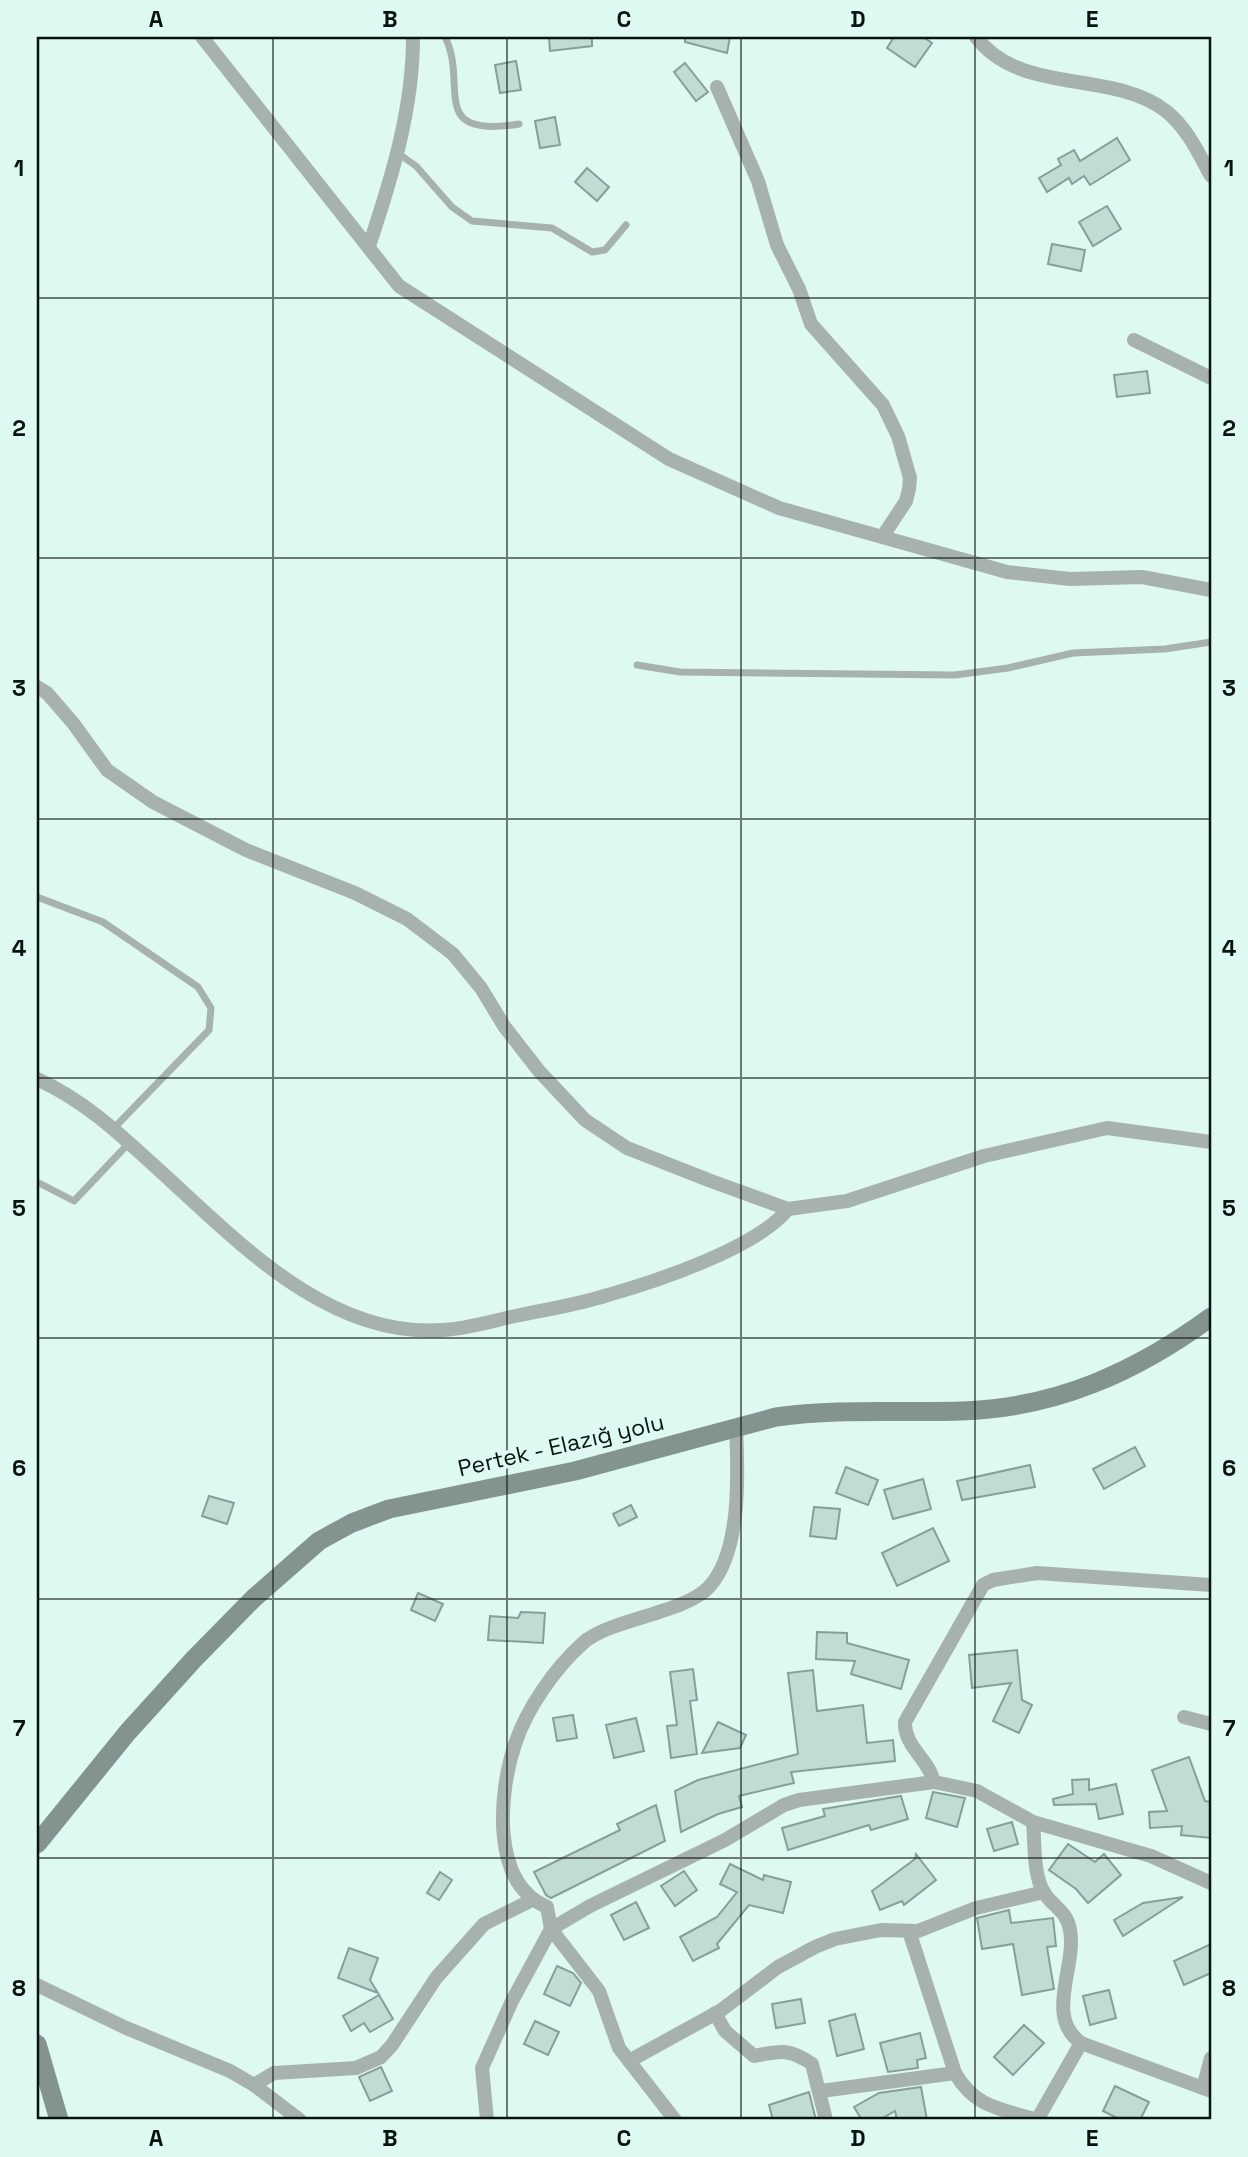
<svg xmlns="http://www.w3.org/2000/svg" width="1248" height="2157" font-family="'Space Grotesk',sans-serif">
<rect width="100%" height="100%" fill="#def9f2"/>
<!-- building -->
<g fill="#c1dbd5" stroke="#879f99" stroke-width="2">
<path d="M549 37H592V46L550 51Z"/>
<path d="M685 37H730L727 53 685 42Z"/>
<path d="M894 37H923L932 43 915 67 887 48Z"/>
<path d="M516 61 521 90 500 93 495 65Z"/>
<path d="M685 63 708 92 696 101 674 72Z"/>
<path d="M555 117 560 145 540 148 535 121Z"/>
<path d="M1117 138 1130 160 1090 185 1084 176 1072 184 1069 178 1047 192 1039 178 1061 165 1058 159 1074 150 1080 161Z"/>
<path d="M587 168 609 187 597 201 575 182Z"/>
<path d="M1107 206 1121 229 1093 246 1079 222Z"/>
<path d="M1052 244 1085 250 1081 271 1048 264Z"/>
<path d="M1147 371 1150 393 1117 397 1114 375Z"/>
<path d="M1135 1447 1145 1466 1104 1489 1093 1469Z"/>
<path d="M1030 1465 1035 1487 962 1500 957 1481Z"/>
<path d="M846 1467 878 1480 868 1505 836 1493Z"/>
<path d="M923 1479 931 1509 893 1519 884 1490Z"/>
<path d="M209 1496 234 1503 227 1524 202 1516Z"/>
<path d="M631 1505 637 1517 619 1526 613 1514Z"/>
<path d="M814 1507 840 1509 836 1539 810 1536Z"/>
<path d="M933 1528 949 1561 897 1586 882 1553Z"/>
<path d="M418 1593 443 1604 435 1621 411 1610Z"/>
<path d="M521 1612 545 1613 543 1643 488 1640 490 1616 518 1618Z"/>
<path d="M817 1632 847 1633V1643L909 1660 901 1689 851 1674 855 1661 816 1659Z"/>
<path d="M1017 1650 1022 1700 1032 1705 1019 1733 993 1721 1011 1683 972 1688 969 1655Z"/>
<path d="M693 1669 697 1700 690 1701 697 1754 671 1758 667 1726 677 1725 670 1672Z"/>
<path d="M813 1670 817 1711 863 1705 867 1743 893 1740 895 1761 791 1772 794 1783 739 1796 742 1807 718 1814 681 1832 675 1791 698 1780 798 1754 788 1673Z"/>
<path d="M573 1715 577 1738 557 1741 553 1718Z"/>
<path d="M636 1718 644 1751 614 1758 606 1725Z"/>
<path d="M718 1722 746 1735 740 1748 702 1753Z"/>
<path d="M1189 1757 1205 1801 1211 1802V1838L1181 1835 1182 1826 1150 1828 1149 1812 1167 1811 1152 1770Z"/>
<path d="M1089 1779V1790L1116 1784 1123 1814 1099 1819 1096 1804 1054 1805 1053 1799 1073 1794 1072 1780Z"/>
<path d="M933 1792 965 1798 957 1827 926 1818Z"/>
<path d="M901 1796 908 1819 871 1830 869 1825 788 1850 782 1828 825 1816 823 1809Z"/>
<path d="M656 1805 665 1841 551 1898 546 1895 534 1872 620 1830 617 1824Z"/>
<path d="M1012 1822 1018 1844 994 1851 987 1829Z"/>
<path d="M1068 1844 1095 1862 1104 1854 1121 1875 1088 1903 1076 1889 1049 1870Z"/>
<path d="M916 1854 936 1880 904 1905 902 1901 880 1910 872 1891 915 1859Z"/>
<path d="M730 1864 763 1880 764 1875 791 1882 783 1913 749 1905 717 1944 719 1948 693 1961 680 1937 717 1917 737 1892 720 1884Z"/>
<path d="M684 1871 697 1890 675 1906 661 1886Z"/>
<path d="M440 1872 452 1880 439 1900 427 1893Z"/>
<path d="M1183 1897 1123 1936 1114 1920 1143 1903Z"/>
<path d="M636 1902 649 1928 624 1940 611 1915Z"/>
<path d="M1009 1910 1011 1923 1053 1918 1056 1946 1047 1947 1054 1989 1022 1995 1013 1944 982 1949 977 1918Z"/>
<path d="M1211 1944V1973L1184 1985 1174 1961Z"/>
<path d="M349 1948 378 1958 370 1980 378 1993 338 1978Z"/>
<path d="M557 1966 573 1973 581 1983 570 2006 544 1994Z"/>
<path d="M1109 1990 1116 2018 1090 2025 1083 1996Z"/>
<path d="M379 1995 393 2019 370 2032 364 2023 351 2031 343 2016Z"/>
<path d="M801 1999 805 2023 776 2028 772 2004Z"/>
<path d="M855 2014 864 2049 837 2056 829 2021Z"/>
<path d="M535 2021 559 2032 548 2055 524 2044Z"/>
<path d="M1024 2025 1044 2043 1013 2075 994 2057Z"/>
<path d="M920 2033 926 2058 917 2060 918 2068 888 2072 880 2043Z"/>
<path d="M381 2067 392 2091 370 2101 359 2077Z"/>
<path d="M1115 2086 1149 2102 1140 2120H1121L1103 2111Z"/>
<path d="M921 2087 927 2120H897L895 2111 879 2120H862L854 2107 879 2093Z"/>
<path d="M809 2092 816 2120H773L769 2105Z"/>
</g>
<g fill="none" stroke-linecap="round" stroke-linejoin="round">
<!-- lane -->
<g stroke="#a7b2b0" stroke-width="7">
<path d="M445 37C469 84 426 139 519 124"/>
<path d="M399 154 416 166 452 207 472 221 552 228 592 252 605 250 626 225"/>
<path d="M637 665 680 672 955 675 1008 668 1073 653 1165 649 1211 642"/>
<path d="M37 897 103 922 198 987 211 1008 209 1030 114 1128"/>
<path d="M37 1182 74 1201 129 1143"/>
</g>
<!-- street -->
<g stroke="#a7b2b0" stroke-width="14">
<path d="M202 37 399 286 669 459 779 508 1007 572 1070 579 1142 577 1211 590"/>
<path d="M976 37C1021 96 1111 69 1166 111 1187 128 1198 152 1211 176"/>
<path d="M717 87 758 181 777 245 799 289 811 324 883 405 898 436 910 478 909 489 906 501 883 536"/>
<path d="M369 246C392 177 413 109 413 37"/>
<path d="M1134 340 1211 378"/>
<path d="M37 687 47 693 73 723 107 770 153 802 246 850 355 893 407 919 453 954 481 988 504 1026 539 1071 585 1120 627 1148 711 1181 788 1209 847 1201 984 1156 1107 1128 1211 1142"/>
<path d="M37 1079C90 1103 128 1142 171 1181 245 1249 333 1338 442 1330 468 1329 495 1320 520 1315 550 1309 580 1304 608 1295 657 1281 757 1248 788 1209"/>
<path d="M1184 1717 1211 1724"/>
<path d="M934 1782C929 1759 904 1747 905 1722L983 1585 993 1580 1037 1573 1211 1585"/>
<path d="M1033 1822C1035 1843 1033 1872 1043 1891 1052 1907 1067 1910 1070 1930 1077 1967 1044 2016 1081 2043L1211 2091"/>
<path d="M909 1931 955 2073C975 2108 1001 2109 1038 2120"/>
<path d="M37 1985 124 2027 230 2071 254 2085 300 2120"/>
<path d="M715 2013 725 2031 754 2056C780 2051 789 2048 812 2064L826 2120"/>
<path d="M629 2061 720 2011 778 1967 815 1947 835 1939 881 1930 918 1931 976 1908 1044 1892"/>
<path d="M254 2085 274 2073 356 2068 381 2057 392 2045 436 1978 484 1924 532 1900"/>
<path d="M1203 2088 1211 2058"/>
<path d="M821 2091 955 2073"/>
<path d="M487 2120 482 2068 512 2001 551 1929 590 1906 725 1840 784 1805 799 1800 934 1782 977 1791 1033 1822 1151 1856 1211 1883"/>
<path d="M675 2120 619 2048 599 1991 551 1929 547 1907C490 1883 499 1792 515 1744 527 1708 555 1668 583 1643 610 1619 685 1613 709 1587 742 1551 738 1471 736 1427"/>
<path d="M1037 2120 1081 2043"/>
</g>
<!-- secondary -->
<g stroke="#839490" stroke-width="19">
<path d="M37 1844 127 1733 194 1659 254 1598 319 1541 352 1523 389 1509 575 1471 776 1417C838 1408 900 1413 962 1411 1056 1408 1136 1372 1211 1317"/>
<path d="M37 2044 59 2120"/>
</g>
</g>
<!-- grid -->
<path fill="none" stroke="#091311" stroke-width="2" stroke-opacity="0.55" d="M273 37V2120M507 37V2120M741 37V2120M975 37V2120M37 298H1211M37 558H1211M37 819H1211M37 1078H1211M37 1338H1211M37 1599H1211M37 1858H1211"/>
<g text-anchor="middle" stroke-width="7" stroke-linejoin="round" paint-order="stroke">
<!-- street labels -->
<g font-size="23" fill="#091311" stroke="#def9f2">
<text transform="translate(561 1445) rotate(-13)" y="8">Pertek - Elazığ yolu</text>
</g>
</g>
<!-- border -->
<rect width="1248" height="2157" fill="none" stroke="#def9f2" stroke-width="77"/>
<rect x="38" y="38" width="1172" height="2080" fill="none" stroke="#091311" stroke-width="2.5"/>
<g font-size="23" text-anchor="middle" font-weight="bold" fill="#091311">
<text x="156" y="27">A</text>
<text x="390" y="27">B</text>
<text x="624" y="27">C</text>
<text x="858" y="27">D</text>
<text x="1092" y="27">E</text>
<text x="19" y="176">1</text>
<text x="1229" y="176">1</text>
<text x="19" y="436">2</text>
<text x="1229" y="436">2</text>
<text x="19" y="696">3</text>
<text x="1229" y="696">3</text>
<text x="19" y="956">4</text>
<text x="1229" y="956">4</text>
<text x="19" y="1216">5</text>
<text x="1229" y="1216">5</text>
<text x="19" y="1476">6</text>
<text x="1229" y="1476">6</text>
<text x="19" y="1736">7</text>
<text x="1229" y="1736">7</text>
<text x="19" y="1996">8</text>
<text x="1229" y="1996">8</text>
<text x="156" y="2146">A</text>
<text x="390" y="2146">B</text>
<text x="624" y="2146">C</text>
<text x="858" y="2146">D</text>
<text x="1092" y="2146">E</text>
</g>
</svg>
